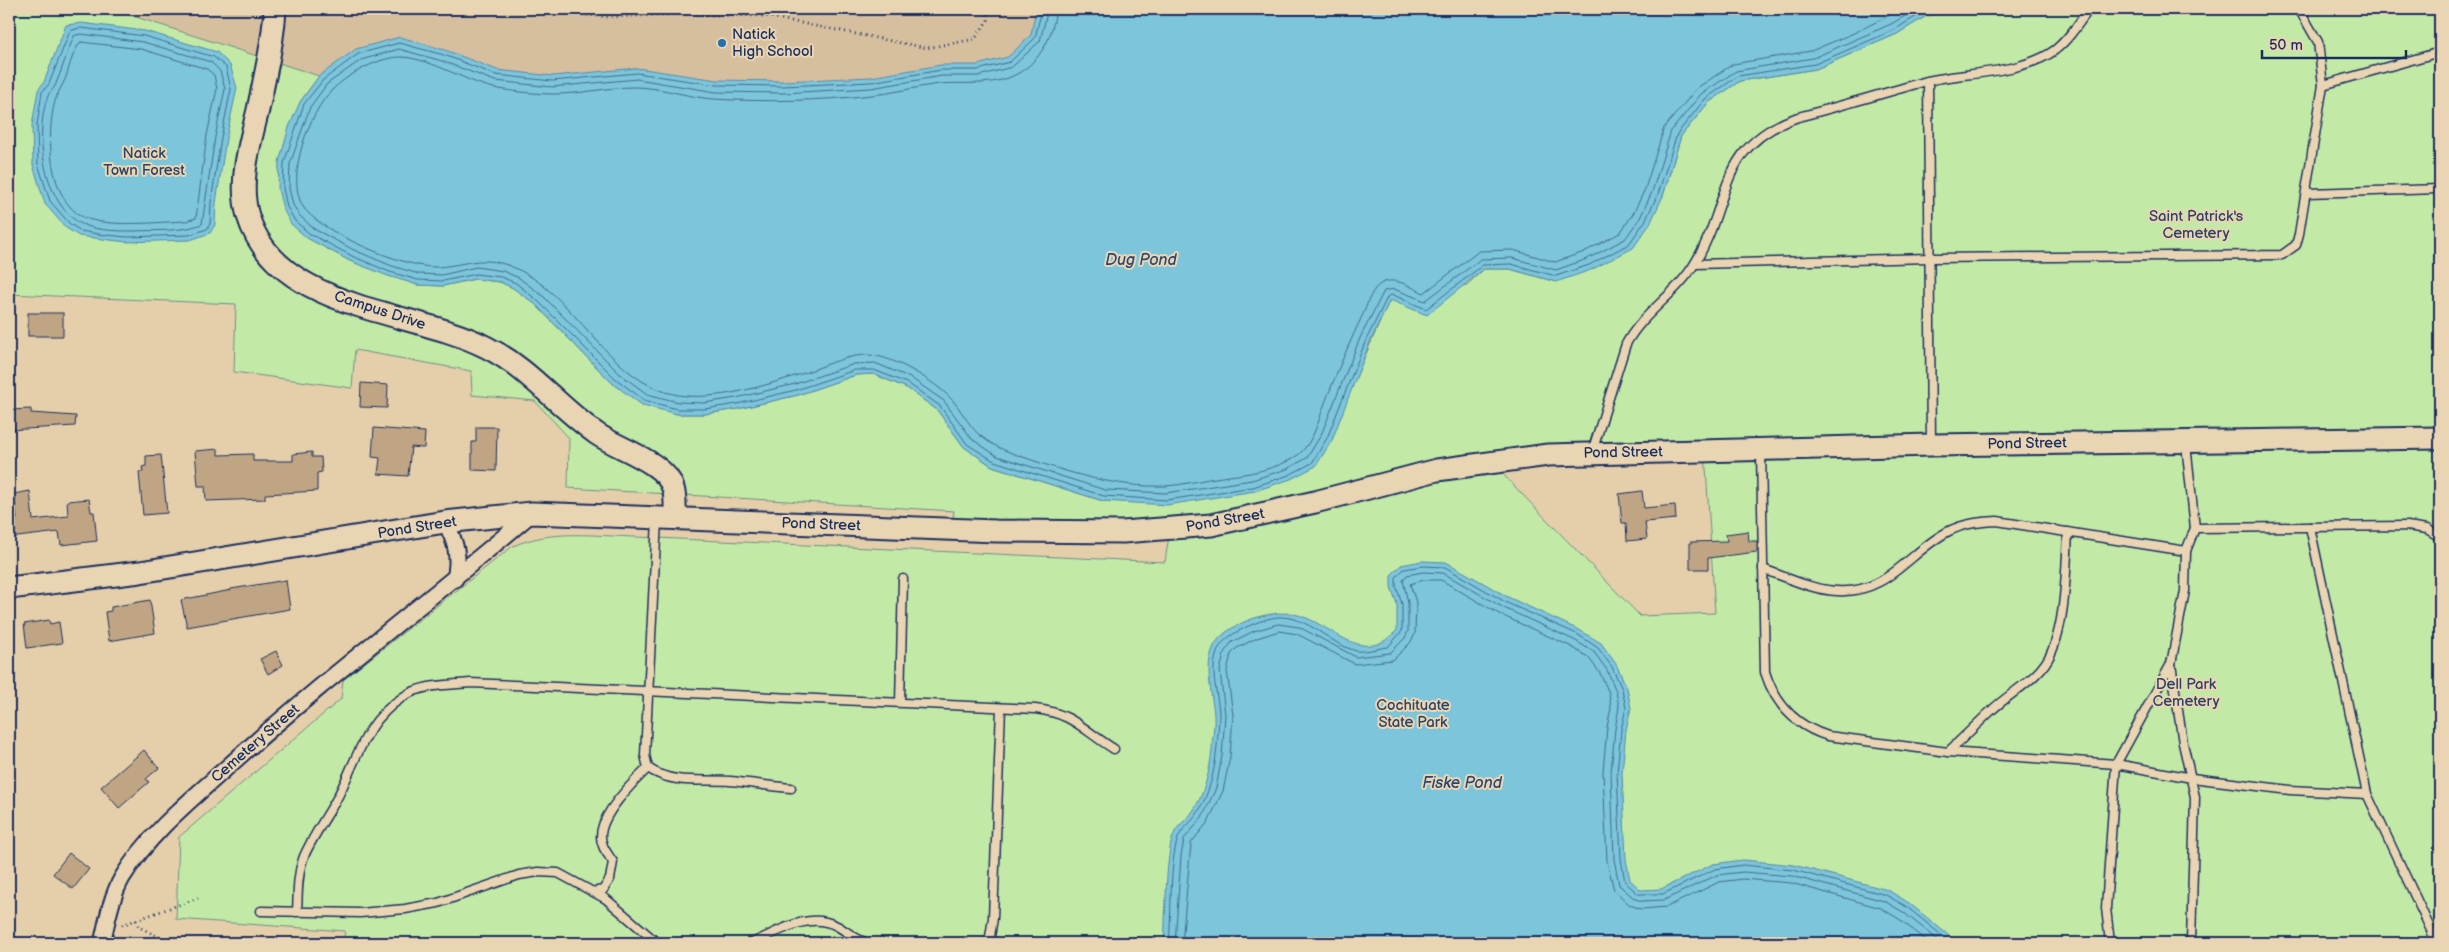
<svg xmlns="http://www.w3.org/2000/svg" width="2449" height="952" font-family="'Balsamiq Sans',sans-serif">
<rect width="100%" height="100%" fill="#e5cfab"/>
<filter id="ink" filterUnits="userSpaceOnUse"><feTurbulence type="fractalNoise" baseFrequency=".02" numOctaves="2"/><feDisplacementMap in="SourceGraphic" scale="10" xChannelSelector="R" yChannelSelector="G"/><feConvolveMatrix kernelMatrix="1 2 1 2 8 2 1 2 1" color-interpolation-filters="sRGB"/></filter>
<g filter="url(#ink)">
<!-- built -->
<path fill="#d6bf9e" d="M111 9H1036L1037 11 1031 35 1008 57 977 65H941L871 77 783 81 717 80 637 68 553 76 497 70 445 50 356 49 319 76Z"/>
<!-- green -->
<path fill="#c2eaa6" stroke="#6e8c82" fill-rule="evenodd" d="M9 9H111L319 76 300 102 307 238 350 261 417 285 443 286 475 279 500 282 513 288 535 304 612 383 677 414H705L738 409 798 395 856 375 873 374 907 388 937 410 964 447 992 466 1103 501 1134 502 1255 491 1332 440 1345 402 1390 299 1467 285 1484 269H1510L1556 282 1663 196 1681 136 1708 103 1740 81 1816 69 1897 34 1928 15 1986 9H2440V943H343L345 931 176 919 179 837 341 699 343 680 513 546C551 529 595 536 636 537L1165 562 1170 529H952L954 511 568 488 569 438 535 401 472 395 471 371 355 350 352 388 234 372 236 304 9 294ZM1705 451 1715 613 1640 616 1491 462Z"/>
<!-- water -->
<g fill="#7bc5db" stroke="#5589a9">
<path d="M1036 9H1986L1928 15 1897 34 1816 69 1740 81 1708 103 1681 136 1663 196 1650 224 1633 248 1591 270 1556 282 1510 269H1484L1427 315 1390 300 1370 342 1332 440 1316 466 1291 479 1255 491 1167 505 1103 501 992 466 964 447 937 410 907 388 873 374 856 375 798 395 738 409 705 414H677L642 405 612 383 535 304 513 288 500 282 475 279 443 286 418 285 388 276 350 261 307 238 291 224 283 209 278 189 279 162 289 127 300 102 319 76 356 49 400 37 445 50 497 70 553 76 637 68 717 80 783 81 871 77 941 65H977L1008 57 1031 35Z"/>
<path d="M81 23 145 31 217 52 230 65 237 88 226 139 216 203 215 225 210 233 190 240 126 242 79 236 66 228 45 204 33 165 32 125 38 90 44 82 66 25Z"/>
<path d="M1422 561 1446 562 1510 598 1579 630 1601 643 1616 664 1627 688 1631 708 1626 730 1622 773 1626 859 1630 880 1641 890 1661 889 1713 864 1743 860 1794 865 1888 890 1909 903 1958 943H1164C1166 918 1165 853 1174 834 1177 826 1186 820 1191 814 1204 796 1210 771 1212 749 1212 738 1215 726 1214 715 1212 689 1199 653 1225 633 1245 618 1280 607 1304 617 1336 629 1365 666 1397 630V604L1391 587V575L1401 565Z"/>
</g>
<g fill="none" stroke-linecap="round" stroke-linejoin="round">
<!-- shore -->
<g stroke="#416b90" stroke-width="1">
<path d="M1042 9 1035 38 1010 62 977 70H941L871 82 783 86 716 85 637 73 552 81 496 75 444 55 399 43 358 54 323 80 304 104 284 163 283 188 287 207 295 221 310 234 352 256 390 272 418 280 443 281 476 274 501 277 516 283 538 301 616 379 644 400 677 409H705L737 404 796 390 855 370H874L909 384 940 406 967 444 994 461 1104 496 1167 500 1253 487 1289 475 1312 463 1327 438 1366 340 1388 296 1393 295 1426 309 1483 265 1511 264 1556 276 1589 265 1629 244 1645 221 1658 194 1677 134 1705 99 1738 76 1815 64 1894 30 1925 11 1946 9"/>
<path d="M1048 9 1040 41 1012 67 978 76H942L871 88 783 93 716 92 637 79 552 87 495 81 442 61 399 49 361 60 327 84 310 107 290 164 289 188 293 205 300 216 314 229 354 250 392 266 419 274 442 275 476 267 503 271 519 278 543 296 620 374 647 394 678 402 704 403 736 398 795 384 854 364 875 363 911 378 944 401 972 439 997 456 1105 490 1166 493 1252 480 1287 469 1307 458 1321 435 1360 338 1384 291 1394 289 1425 301 1481 259 1512 258 1556 270 1587 259 1625 239 1640 218 1652 192 1671 131 1701 94 1736 71 1813 58 1891 24 1917 9"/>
<path d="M1056 9C1053 35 1042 60 1017 74 993 87 964 82 939 84 916 87 894 93 872 95 820 101 765 102 713 99 687 97 661 87 634 87 608 87 582 94 555 94 537 94 517 92 499 89 468 84 434 59 402 57 380 56 347 75 332 90 309 113 286 175 302 205 316 231 404 267 433 267 462 267 479 254 510 266 575 290 608 384 678 395 717 401 764 386 801 374 824 367 852 351 877 356 901 361 939 384 954 402 964 414 970 428 982 437 995 447 1008 452 1023 457 1069 473 1117 488 1166 486 1185 485 1204 479 1222 477 1247 474 1277 470 1298 455 1315 442 1320 414 1328 395 1339 367 1351 339 1364 312 1368 302 1372 288 1382 283 1395 276 1412 288 1424 293L1479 251 1513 250 1555 262 1584 252 1620 233 1633 214 1645 189 1664 128 1697 88 1733 64 1811 51 1854 33 1902 9"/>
<path d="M81 28 144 36 214 57 226 67 231 89 221 138 211 202 210 224 207 229 189 235 126 237 98 234 81 231 70 224 50 201 38 164 37 125 42 92 49 84 70 31Z"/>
<path d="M81 34 143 42 211 62 220 71 225 89 215 137 202 224C181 232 157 230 134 231 117 231 89 231 75 220 43 197 34 131 48 96 49 92 53 90 55 86 62 70 67 52 74 36Z"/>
<path d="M81 42 141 49 207 69 214 75 217 89 207 135 196 218 186 221C160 222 107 228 83 217 48 199 46 134 55 101 57 93 63 85 66 77 70 65 73 50 81 42Z"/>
<path d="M1169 943C1172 914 1169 864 1178 838 1181 829 1192 822 1197 814 1215 785 1217 752 1219 719 1220 695 1207 672 1219 648 1225 634 1263 618 1278 617 1309 616 1330 645 1357 651 1366 652 1379 648 1388 647L1402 631V604L1396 586V577L1404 569 1423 566 1445 567 1507 603 1577 634 1598 648 1612 667 1622 689 1626 708 1621 730 1617 773 1621 859 1625 882 1638 894H1663L1715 869 1743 865 1793 870 1886 895 1907 907 1951 943"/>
<path d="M1175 943 1181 856 1184 839 1202 818 1216 788 1222 756 1225 715 1220 670 1225 651 1232 642 1254 631 1278 624 1299 627 1356 657 1390 653 1405 638 1408 631V603L1403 580 1407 575 1423 572 1443 573 1504 608 1574 640 1594 652 1607 670 1616 691 1619 707 1615 729 1611 772 1614 859 1619 885 1635 899 1642 901 1664 900 1717 875 1743 872 1792 876 1884 901 1903 912 1942 943"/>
<path d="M1182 943 1191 843 1208 822 1223 791 1230 757 1233 715 1227 671 1231 654 1237 648 1257 638 1279 631 1297 634 1355 664 1393 660 1410 643 1415 634 1416 602 1410 584 1424 580H1441L1501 615 1570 646 1588 657 1600 673 1609 693 1611 708 1607 727 1603 772 1607 861 1614 890 1630 905 1641 909 1667 907 1719 882 1743 879 1791 883 1881 908 1899 919 1930 943"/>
</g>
</g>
<!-- building -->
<g fill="#bfa584" stroke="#1b2f5e">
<rect x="28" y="313" width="35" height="23"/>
<path d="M361 383 388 385 387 408 360 407Z"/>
<path d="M31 409V413L76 416 75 426 9 430V410Z"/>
<path d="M476 427H497L496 471 472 470V442H476Z"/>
<path d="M374 428 425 432 424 448 411 447 408 476 378 474 380 458 372 457Z"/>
<path d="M218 449V455L253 454V461H293V454L312 452V457H321L322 472 317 473V491L265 494V499L206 501 205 486H198L195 451Z"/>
<path d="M161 455 167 513 143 515 139 472H143L142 467 146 466V456Z"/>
<path d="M30 491 33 520 68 516 67 501 89 499 91 512H94L97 541 61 545 59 532 9 538V520L17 519 14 494Z"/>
<path d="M1642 491 1644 508 1675 505 1676 519 1645 522 1647 539 1627 541 1626 523H1622L1619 494Z"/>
<path d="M1748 531 1749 541H1757V552L1708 558V569H1690V542L1727 541 1726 534Z"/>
<path d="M286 580 290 609 187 627 181 600 231 590V589Z"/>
<path d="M150 600 155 633 109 641 105 612 111 611V607Z"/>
<path d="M49 620 50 624 59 622 62 643 27 648 24 624Z"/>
<path d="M276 651 283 665 268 674 260 659Z"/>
<path d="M144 750 159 768 146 779 149 782 119 808 101 787Z"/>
<path d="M69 853 89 869 73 889 53 874Z"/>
</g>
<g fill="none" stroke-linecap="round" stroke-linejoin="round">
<!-- lane casing -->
<g stroke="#1b2f5e" stroke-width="11">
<g id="lane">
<path d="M1928 81 1931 444"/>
<path d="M2323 85 2440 52"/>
<path d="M2307 193 2440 189"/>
<path d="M1695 264 1930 258 2282 255 2296 245 2299 234 2323 85 2318 42 2299 9"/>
<path d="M2186 444 2195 528 2186 551 2185 591 2171 664 2183 743 2195 797 2191 943"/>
<path d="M1761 451 1765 672C1775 704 1796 726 1828 736L1948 752 2116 764 2192 778 2290 790 2367 794"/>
<path d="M1592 452 1626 344C1643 312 1677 294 1695 263 1732 202 1716 145 1798 117 1841 106 1884 93 1927 81 1965 72 2023 74 2055 50 2069 39 2079 23 2089 9"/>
<path d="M657 520 645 755 648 768C672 785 702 779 730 781 750 783 771 786 791 788"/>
<path d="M2310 527 2367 794 2437 943"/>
<path d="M2195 528 2407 526 2427 529 2440 537"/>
<path d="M1763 569C1786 577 1812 590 1837 591 1889 594 1908 552 1949 531 1965 523 1980 522 1997 521L2186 551"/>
<path d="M900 702 903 579"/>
<path d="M1948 752C1963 738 1977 724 1992 710 2010 693 2036 680 2048 659 2066 628 2066 568 2068 532"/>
<path d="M592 892 603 890 610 879 613 862C608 854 601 847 601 837 600 815 633 782 648 768"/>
<path d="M261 911 360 913 405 909 438 903 519 875 538 872 558 873 606 899 655 941 661 943"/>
<path d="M297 912C298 894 297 876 303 859 308 844 327 816 336 800 357 761 363 723 403 697 422 684 448 685 470 683L1035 709C1073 713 1083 730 1114 749"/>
<path d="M752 943C778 932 808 911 837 926 848 932 855 939 867 943"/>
<path d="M989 943 993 918 1001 708"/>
<path d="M2110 943 2106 908 2116 764 2171 664"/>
</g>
</g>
<!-- street casing -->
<g stroke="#1b2f5e" stroke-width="19">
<g id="street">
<path d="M445 522C456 542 460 556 455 579"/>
<path d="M102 943C107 922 111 897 122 878 149 833 193 798 232 763 328 676 433 598 532 513"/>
</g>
</g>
<!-- secondary casing -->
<g stroke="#1b2f5e" stroke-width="25">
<g id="secondary">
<path d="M275 9C273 43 265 76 258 110 250 143 238 182 248 216 277 311 412 309 486 347 529 368 558 407 597 434 619 449 665 462 673 488 676 497 675 508 675 518"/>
<path d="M9 588 140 572 445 522 532 513 996 531 1123 532 1211 525 1315 502 1437 470 1548 455 1931 445 2440 438"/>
</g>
</g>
<!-- path -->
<g stroke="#1b2f5e" stroke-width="3" stroke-dasharray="1 4" stroke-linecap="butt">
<path d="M522 9 609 17 684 14 765 16 927 48 975 39 988 20 987 9"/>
<path d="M136 920 139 927 171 943"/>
<path d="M122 925 198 898"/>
</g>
<!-- lane -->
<use href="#lane" stroke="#e9d5b3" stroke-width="8"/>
<!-- street -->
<use href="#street" stroke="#e9d5b3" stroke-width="15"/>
<!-- secondary -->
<use href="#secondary" stroke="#e9d5b3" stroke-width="21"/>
</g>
</g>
<!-- markers -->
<circle fill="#1f6fb2" stroke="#e9d5b3" stroke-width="2" cx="722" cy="43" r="5"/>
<g text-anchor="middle" stroke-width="4" stroke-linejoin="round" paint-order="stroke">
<!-- poi labels -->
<g font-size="15" fill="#1b2f5e" stroke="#e9d5b3" text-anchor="start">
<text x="732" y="39">Natick<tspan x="732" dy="17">High School</tspan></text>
</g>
<!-- park labels -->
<g font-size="15" fill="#2c4265" stroke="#e9d5b3">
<text x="144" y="158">Natick<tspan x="144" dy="17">Town Forest</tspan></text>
<text x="2196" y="221">Saint Patrick's<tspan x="2196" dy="17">Cemetery</tspan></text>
<text x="2186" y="689">Dell Park<tspan x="2186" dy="17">Cemetery</tspan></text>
<text x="1413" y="710">Cochituate<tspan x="1413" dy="17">State Park</tspan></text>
</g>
<!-- street labels -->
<g font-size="15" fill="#1b2f5e" stroke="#e9d5b3">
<text transform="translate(380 310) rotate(18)" y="5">Campus Drive</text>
<text transform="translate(2027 443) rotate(-1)" y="5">Pond Street</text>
<text transform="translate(1623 452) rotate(-1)" y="5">Pond Street</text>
<text transform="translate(1225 520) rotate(-10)" y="5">Pond Street</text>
<text transform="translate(821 524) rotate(2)" y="5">Pond Street</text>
<text transform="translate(417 527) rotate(-9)" y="5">Pond Street</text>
<text transform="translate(255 743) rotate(-41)" y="5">Cemetery Street</text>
</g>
<!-- water labels -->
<g font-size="16" font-style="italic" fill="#294671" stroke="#e9d5b3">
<text x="1141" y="265">Dug Pond</text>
<text x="1462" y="788">Fiske Pond</text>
</g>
</g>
<!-- margin -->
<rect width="2449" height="952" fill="none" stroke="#e9d5b3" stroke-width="30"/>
<rect x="15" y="15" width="2419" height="922" fill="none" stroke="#1b2f5e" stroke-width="2" filter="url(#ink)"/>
<!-- scale -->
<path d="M2262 50v8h144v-8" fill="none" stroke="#1b2f5e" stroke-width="2.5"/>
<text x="2269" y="50" font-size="15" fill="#1b2f5e" stroke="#e9d5b3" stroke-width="4" paint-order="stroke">50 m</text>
</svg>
